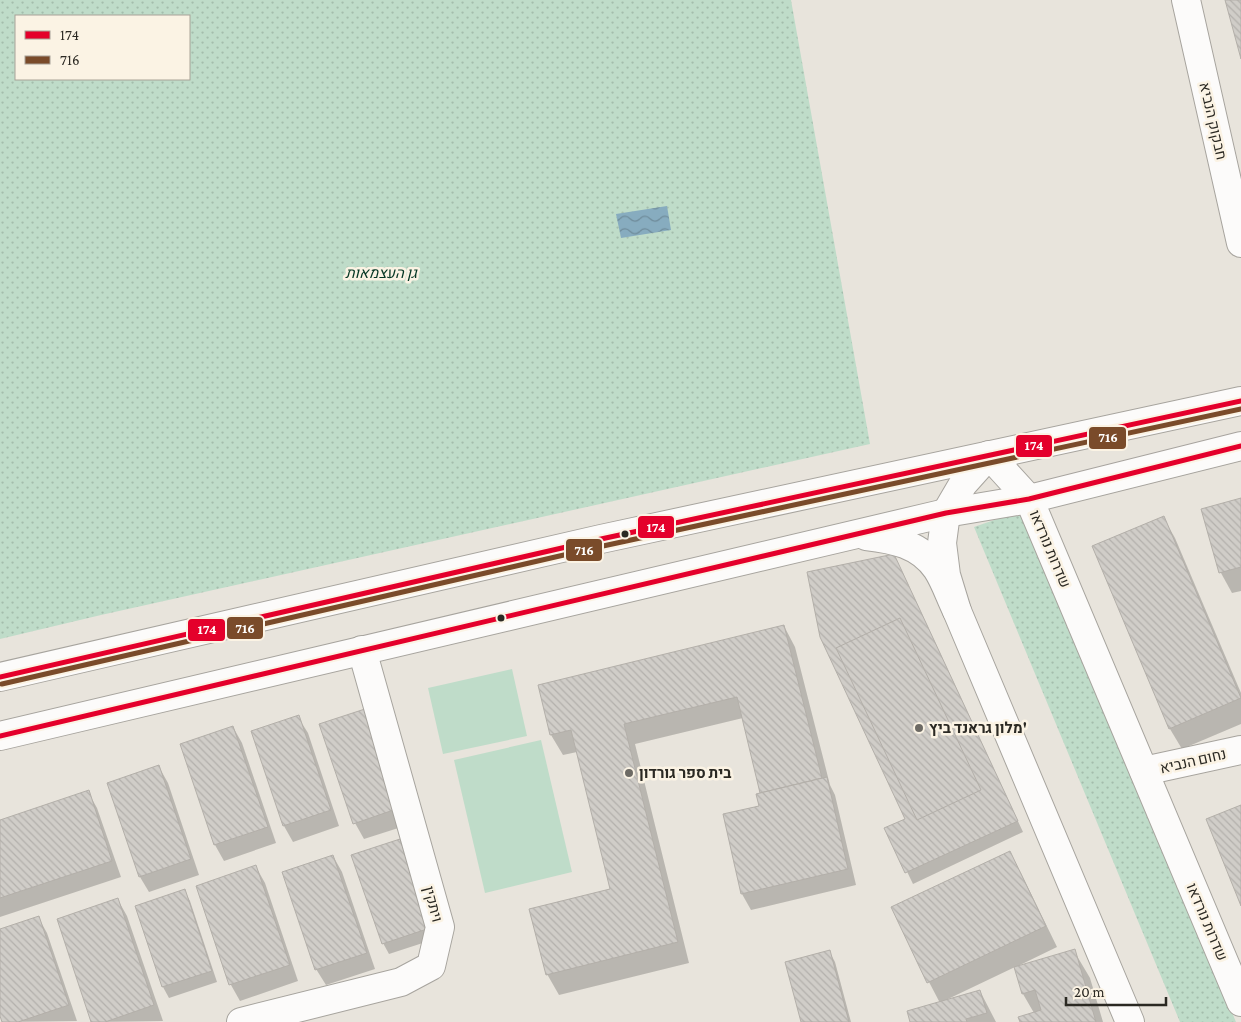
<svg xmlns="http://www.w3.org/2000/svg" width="1241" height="1022" font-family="'Crimson Pro',Heebo,serif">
<defs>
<pattern id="park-dots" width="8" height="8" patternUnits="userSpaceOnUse" patternTransform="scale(1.25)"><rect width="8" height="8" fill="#bfdcc9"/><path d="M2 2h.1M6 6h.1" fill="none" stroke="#a4bdac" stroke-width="1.8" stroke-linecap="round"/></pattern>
<pattern id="water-waves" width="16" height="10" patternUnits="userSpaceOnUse" patternTransform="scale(1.25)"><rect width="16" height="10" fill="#87acbf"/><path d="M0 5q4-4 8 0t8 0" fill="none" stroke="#6f8c9b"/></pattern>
<pattern id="building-back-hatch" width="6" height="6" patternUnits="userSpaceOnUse" patternTransform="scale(1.25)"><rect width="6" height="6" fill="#d0cdc8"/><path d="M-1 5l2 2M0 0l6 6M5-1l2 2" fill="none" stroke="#b3b0ac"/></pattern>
</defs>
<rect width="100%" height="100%" fill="#e8e4dc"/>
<!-- park -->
<g fill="url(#park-dots)" fill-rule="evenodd">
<path d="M0 0H791L870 444 101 615 0 639ZM16 16H189V79H16Z"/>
<path d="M1023 510 1236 1022H1180L974 527Z"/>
</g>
<!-- garden -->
<g fill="#bfdcc9">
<path d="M512 669 527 736 443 754 428 688Z"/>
<path d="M541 740 572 872 485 893 454 760Z"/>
</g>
<!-- water -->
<path fill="url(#water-waves)" d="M667 206 671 230 621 238 616 214Z"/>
<!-- shadow -->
<g fill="#0003">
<path d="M1241 499V591L1232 593 1221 573 1203 510Z"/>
<path d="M1163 517 1175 538 1241 693V724L1182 749 1170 729 1093 547Z"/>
<path d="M900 567 1023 832 913 884 886 828 907 819Z"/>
<path d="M784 626 795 647 830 785 835 795 856 885 751 910 742 894 762 794 743 718 635 744 689 963 559 995 547 974 611 890 577 752 563 755 551 735 539 686Z"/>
<path d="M298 717 308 733 339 826 293 842 284 826 253 732Z"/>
<path d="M380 724 414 823 364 839 355 823Z"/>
<path d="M233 727 242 743 276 843 224 861 215 845Z"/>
<path d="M159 767 168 783 199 875 149 892 140 877Z"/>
<path d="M88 792 97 808 121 877 0 917V821Z"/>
<path d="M399 840 405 851 435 939 389 954 383 943Z"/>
<path d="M1009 852 1021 873 1057 947 1020 965V966L1074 951 1090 978 1103 1022H1021L1034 1013 1023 994 1015 967 948 999 949 1000 980 991 996 1022H912L940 1003 929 982Z"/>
<path d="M333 856 342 872 375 969 326 985 316 969Z"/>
<path d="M256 867 265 883 298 981 240 1001 231 985 197 886Z"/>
<path d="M184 890 190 901 217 982 169 998 163 987 136 906Z"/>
<path d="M118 900 127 916 163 1021 93 1022Z"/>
<path d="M38 917 47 933 77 1021 3 1022 0 1013V930Z"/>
<path d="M829 951 835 962 851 1022H802Z"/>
</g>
<!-- building -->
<g fill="url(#building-back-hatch)" stroke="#b3afa9">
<path d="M1225 0H1241V59Z"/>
<path d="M1241 498V567L1219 573 1201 509Z"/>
<path d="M1164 516 1241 698 1169 729 1092 546Z"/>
<path d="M894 554 1018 821 905 873 884 828 905 819 820 637 807 572Z"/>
<path d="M900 618 981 790 917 820 836 648Z"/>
<path d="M784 625 822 778 760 793 737 697 624 724 678 942 546 975 529 909 610 889 571 730 550 735 538 685Z"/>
<path d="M371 707 405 806 353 824 319 724Z"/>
<path d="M299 715 331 810 283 826 251 731Z"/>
<path d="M233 726 268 827 214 845 180 744Z"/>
<path d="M159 765 191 859 139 877 107 783Z"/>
<path d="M827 777 848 869 741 894 723 814 759 806 756 794Z"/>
<path d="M89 790 112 861 0 898V820Z"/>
<path d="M1241 805V906L1206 819Z"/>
<path d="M400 839 430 928 382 944 351 855Z"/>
<path d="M1010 851 1046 926 927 983 891 907Z"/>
<path d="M333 855 367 953 315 970 282 872Z"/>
<path d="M256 865 290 965 229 985 196 886Z"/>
<path d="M185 889 212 971 162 987 135 906Z"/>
<path d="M118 898 154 1005 105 1022H91L57 919Z"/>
<path d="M39 916 69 1005 18 1022H2L0 1016V929Z"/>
<path d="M1075 949 1096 1022H1020L1018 1017 1041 1010 1035 990 1022 994 1014 967Z"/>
<path d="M830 950 849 1022H801L785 962Z"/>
<path d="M980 990 987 1013 966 1019 967 1022H910L907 1011Z"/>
</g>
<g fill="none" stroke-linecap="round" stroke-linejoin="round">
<!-- minor casing -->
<g stroke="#a7a49e" stroke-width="30">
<g id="minor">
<path d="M1186 0 1241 243"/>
<path d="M1144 771 1241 750"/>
<path d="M241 1022 401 982 431 966 440 927 362 650"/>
</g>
</g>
<!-- tertiary casing -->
<g stroke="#a7a49e" stroke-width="30">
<path id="tertiary" d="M1130 1022 957 611 946 575 942 543 946 513 963 484 989 455 1029 499 1241 1002"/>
</g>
<!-- secondary casing -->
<g stroke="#a7a49e" stroke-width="30">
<g id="secondary">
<path d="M866 536C893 539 920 544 937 569 945 581 950 597 957 611"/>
<path d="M0 677 601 539 1241 401"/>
<path d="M0 736 946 513 1029 499 1241 446"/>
</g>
</g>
<!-- minor -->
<use href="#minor" stroke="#fcfbfa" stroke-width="28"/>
<!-- tertiary -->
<use href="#tertiary" stroke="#fcfbfa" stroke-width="28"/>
<!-- secondary -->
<use href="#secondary" stroke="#fcfbfa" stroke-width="28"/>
<!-- bus-1 casing -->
<g stroke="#fbf3e4" stroke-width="9">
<g id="bus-1">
<path d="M0 677 601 539 1241 401"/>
<path d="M0 736 946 513 1029 499 1241 446"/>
</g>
</g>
<!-- bus-2 casing -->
<g stroke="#fbf3e4" stroke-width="9">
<path id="bus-2" d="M2 684 603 546 1241 409"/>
</g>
<!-- bus-1 -->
<use href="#bus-1" stroke="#e4002b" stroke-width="5"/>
<!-- bus-2 -->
<use href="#bus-2" stroke="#7a4b2a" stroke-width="5"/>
</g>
<!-- markers -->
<g fill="#2b2923" stroke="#fbf3e4" stroke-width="2">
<circle cx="625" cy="534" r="4.5"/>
<circle cx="501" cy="618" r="4.5"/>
</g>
<g fill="#6d6a64" stroke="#fbf3e4" stroke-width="2">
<circle cx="919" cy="728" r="5"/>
<circle cx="629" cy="773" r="5"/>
</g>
<g text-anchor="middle" stroke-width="5" stroke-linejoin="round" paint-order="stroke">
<!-- street labels -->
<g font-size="15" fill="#2b2923" stroke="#fbf3e4">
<text transform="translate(1213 121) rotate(77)" y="5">חבקוק הנביא</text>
<text transform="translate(1050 549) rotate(67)" y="5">שדרות נורדאו</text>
<text transform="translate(1193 761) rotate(-13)" y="5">נחום הנביא</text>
<text transform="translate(433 904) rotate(75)" y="5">ויתקין</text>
<text transform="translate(1207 922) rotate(67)" y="5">שדרות נורדאו</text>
</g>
<!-- park labels -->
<g font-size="15" font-style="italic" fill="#053724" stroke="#fbf3e4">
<text x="381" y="278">גן העצמאות</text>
</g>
<!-- poi labels -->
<g font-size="15" font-weight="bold" fill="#2b2923" stroke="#fbf3e4" text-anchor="start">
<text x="929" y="733">מלון גראנד ביץ'</text>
<text x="639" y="778">בית ספר גורדון</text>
</g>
</g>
<g stroke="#fbf3e4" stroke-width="2">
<rect x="1088" y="426" width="39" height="24" rx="5" fill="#7a4b2a"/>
<rect x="1015" y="434" width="38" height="24" rx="5" fill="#e4002b"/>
<rect x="637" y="515" width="38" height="24" rx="5" fill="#e4002b"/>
<rect x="565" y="538" width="38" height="24" rx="5" fill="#7a4b2a"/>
<rect x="226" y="616" width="38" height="24" rx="5" fill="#7a4b2a"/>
<rect x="187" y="618" width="39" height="24" rx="5" fill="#e4002b"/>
</g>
<g font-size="14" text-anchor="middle" font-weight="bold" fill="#fff">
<text x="1108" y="442">716</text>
<text x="1034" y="450">174</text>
<text x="656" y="532">174</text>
<text x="584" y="555">716</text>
<text x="245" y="633">716</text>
<text x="207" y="634">174</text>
</g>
<!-- legend -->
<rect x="15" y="15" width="175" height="65" fill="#fbf3e4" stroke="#a8a297"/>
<rect x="25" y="31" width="25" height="8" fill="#e4002b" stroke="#a8a297"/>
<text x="60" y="40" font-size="15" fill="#2b2923">174</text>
<rect x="25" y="56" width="25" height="8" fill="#7a4b2a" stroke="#a8a297"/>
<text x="60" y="65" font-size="15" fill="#2b2923">716</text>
<!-- scale -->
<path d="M1066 997v8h100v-8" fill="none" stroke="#2b2923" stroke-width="2.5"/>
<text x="1074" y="997" font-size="15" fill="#2b2923" stroke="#fbf3e4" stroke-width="4" paint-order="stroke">20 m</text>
</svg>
